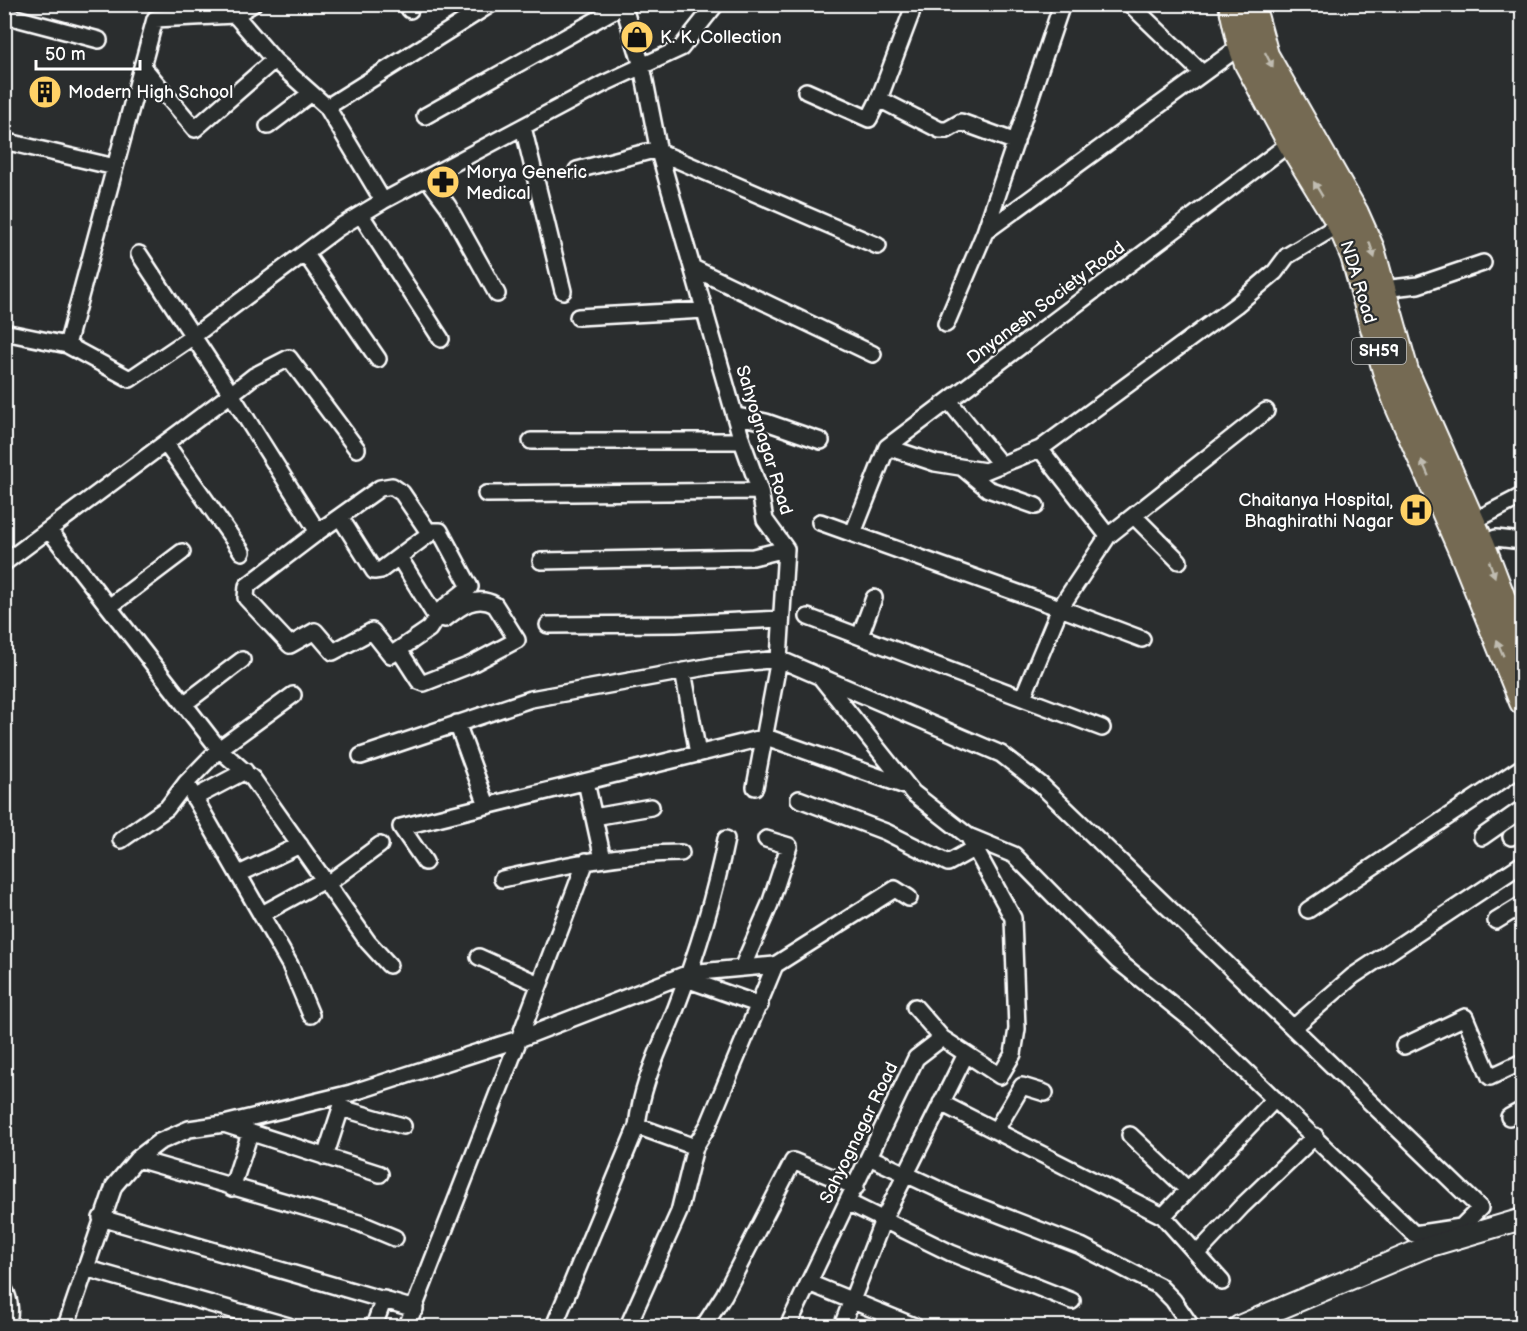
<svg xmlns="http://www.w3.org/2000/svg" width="1527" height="1331" font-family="'Balsamiq Sans',sans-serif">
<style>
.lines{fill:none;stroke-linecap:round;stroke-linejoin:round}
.minor-casing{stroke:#fff;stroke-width:20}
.tertiary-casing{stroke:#fff;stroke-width:24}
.primary-casing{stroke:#fff;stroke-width:28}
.minor{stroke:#2a2d2e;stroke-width:15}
.tertiary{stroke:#2a2d2e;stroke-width:20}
.primary{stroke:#746b52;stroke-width:24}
.oneway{fill:#c0bcb1}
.labels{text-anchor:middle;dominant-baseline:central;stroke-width:4.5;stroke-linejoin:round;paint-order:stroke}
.shield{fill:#2a2d2e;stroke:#bfc0c0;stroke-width:1.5}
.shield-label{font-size:16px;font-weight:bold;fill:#fff}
.poi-label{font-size:18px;fill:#fff;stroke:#2a2d2e;text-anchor:start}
.street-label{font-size:18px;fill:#fff;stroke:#2a2d2e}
</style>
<rect width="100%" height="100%" fill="#2a2d2e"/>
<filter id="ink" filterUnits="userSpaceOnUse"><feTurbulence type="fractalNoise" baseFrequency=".0167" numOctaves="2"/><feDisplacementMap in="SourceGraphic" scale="12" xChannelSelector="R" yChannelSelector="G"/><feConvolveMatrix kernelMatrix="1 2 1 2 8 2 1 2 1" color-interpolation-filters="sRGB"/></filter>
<g filter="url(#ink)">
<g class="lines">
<!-- minor casing -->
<g class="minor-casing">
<path id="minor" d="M253 4 235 15 274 60 327 107 383 201
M406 4 410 10
M623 4 642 66 659 152 742 441 760 491 765 520 786 549 779 659 755 787
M1130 4 1202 73
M4 15 99 40
M143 67 195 129 274 60
M806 91 869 119 879 99 940 130H947L961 122 1016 142
M879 99 911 14
M327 107 491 4
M425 116 623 5
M268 126 310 94
M523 127 563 291
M4 141 115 167
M659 152 878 246
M577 170 658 149
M427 178 448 206 497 294
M361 215 441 339
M985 232 1246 42
M305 253 378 359
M693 268 873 354
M1383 289 1418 285 1483 263
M578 317 705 310
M946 324 985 232 1062 4
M4 332 67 345 130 379 192 337 338 228 383 201 603 84 681 48 716 4
M67 345 155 19 235 15
M949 401 1001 465
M737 416 766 422 821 441
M531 441H742
M166 444 242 552
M887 447 935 463 985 471 1040 449 1236 305 1275 272 1287 256 1345 221
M1040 449 1108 536 1266 411
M964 469 988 489 1036 506
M486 494 760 491
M1134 516 1179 561
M340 517 374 571 381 570 433 531H440L470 587 442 609 429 629 391 655 372 631 333 652 315 631 290 645 246 598 247 586 318 532 231 394 254 376 289 358 357 449
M820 522 1060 608 1108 536
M1466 525 1522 496
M49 530 219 749 253 779 368 942 389 965
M318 532 380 488 392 486 402 493 430 534
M853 533 887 447 1290 143
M1477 546 1496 538 1522 541
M399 557 436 617 445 619C460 607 476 594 495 605L517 640 470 665 424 683 419 681 399 650
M541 561 753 557 786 549
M4 563 231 394 139 254
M109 607 182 552
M808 617 1102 728
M548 625 676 624 781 619
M860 636 874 598
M683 671 698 754
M822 679 913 793 968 836 1013 918 1017 1029 1013 1054 1000 1076 942 1038 915 1007
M1023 697 1060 608 1142 639
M184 704 242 660
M457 723 487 805
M361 756 531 699 712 666 779 659 1001 754 1040 784 1480 1208 1461 1227 1414 1234 1199 1026 1118 961 1014 855 968 836
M586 782 603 859
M186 783 290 965 311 1015
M194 798 245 771
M799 799 886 832 948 863 975 848
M594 817 651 807
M1482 837 1522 809
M1511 837 1522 830
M121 840 167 808 186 783 219 749 293 695
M425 862 401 827 766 737 908 787
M239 874 300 845
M502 879C562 866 620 853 681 853
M327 884 380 845
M1308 910 1522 767
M262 914 324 880
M1496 921 1522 905
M479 957 539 984
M775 965 895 889 909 898
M742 968 770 904 789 846 766 839
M686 979 760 1005
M1293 1028 1353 976 1522 864
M1404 1046 1465 1017 1490 1077 1522 1062
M941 1103 1163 1216
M1509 1117 1522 1110
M224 1124 380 1174
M996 1130 1022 1086 1045 1093
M1130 1135 1188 1190
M325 1157 341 1108 403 1126
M869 1157 957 1198 1081 1246 1135 1274 1159 1286 1173 1300 1191 1326
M137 1159 359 1223 395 1238
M232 1188 250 1133
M847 1202 951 1253 1072 1301
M101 1218 415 1309
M1197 1254 1242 1206 1315 1136
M85 1268 289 1326
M1222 1282 1163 1216 1275 1099
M809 1283 914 1326
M4 1289C11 1301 11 1315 6 1326
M66 1326 114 1186 137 1159 159 1142 189 1129 224 1124 351 1093 519 1039 586 861
M374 1326 384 1299
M407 1326 519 1039 689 973 775 965 709 1124 695 1147
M554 1326 637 1126
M628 1326 679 1212 695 1147 637 1126C642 1081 660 1049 676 1008 698 951 714 899 726 839
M704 1326 724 1295 793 1161 856 1187
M788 1326 916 1058 942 1038
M842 1326 883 1220 966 1054"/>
</g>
<!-- tertiary casing -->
<g class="tertiary-casing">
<path id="tertiary" d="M1239 1326 1424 1248 1522 1219"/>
</g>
<!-- primary casing -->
<g class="primary-casing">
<path id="primary" d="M1231 4 1239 41 1247 64 1290 143 1340 225 1353 256 1387 378 1398 407 1462 553 1522 702
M1252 4 1266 55 1356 213 1372 249 1406 371 1482 543 1522 648"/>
</g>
<!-- minor -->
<use href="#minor" class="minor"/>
<!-- tertiary -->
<use href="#tertiary" class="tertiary"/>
<!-- primary -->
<use href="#primary" class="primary"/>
</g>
<!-- one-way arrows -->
<defs><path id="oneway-solid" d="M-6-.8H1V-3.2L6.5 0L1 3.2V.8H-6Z" transform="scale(1.5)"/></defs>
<g class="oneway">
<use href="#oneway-solid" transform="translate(1269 60) rotate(63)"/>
<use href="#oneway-solid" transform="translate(1318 189) rotate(-121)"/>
<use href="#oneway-solid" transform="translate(1372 250) rotate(71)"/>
<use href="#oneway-solid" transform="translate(1425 468) rotate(-114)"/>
<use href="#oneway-solid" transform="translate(1492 569) rotate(70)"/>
<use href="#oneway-solid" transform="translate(1500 648) rotate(-113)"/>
</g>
</g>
<!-- icons -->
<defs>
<g id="shop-disc" transform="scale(1.725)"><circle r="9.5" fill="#ffd166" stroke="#2a2d2e"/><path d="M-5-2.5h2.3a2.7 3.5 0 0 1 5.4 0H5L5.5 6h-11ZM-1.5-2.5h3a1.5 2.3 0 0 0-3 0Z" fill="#111"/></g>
<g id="building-disc" transform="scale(1.725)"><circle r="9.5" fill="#ffd166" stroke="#2a2d2e"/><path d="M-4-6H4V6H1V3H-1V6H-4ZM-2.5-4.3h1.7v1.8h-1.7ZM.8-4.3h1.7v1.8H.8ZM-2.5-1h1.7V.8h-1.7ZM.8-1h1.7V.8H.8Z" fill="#111"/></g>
<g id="pharmacy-disc" transform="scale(1.725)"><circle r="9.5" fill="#ffd166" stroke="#2a2d2e"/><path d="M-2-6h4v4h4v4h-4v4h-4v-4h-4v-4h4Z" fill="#111"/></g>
<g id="hospital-disc" transform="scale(1.725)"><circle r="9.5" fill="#ffd166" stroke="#2a2d2e"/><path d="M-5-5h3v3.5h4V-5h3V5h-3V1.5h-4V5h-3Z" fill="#111"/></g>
</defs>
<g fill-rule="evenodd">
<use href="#shop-disc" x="637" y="37"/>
<use href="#building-disc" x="45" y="92"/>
<use href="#pharmacy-disc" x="443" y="182"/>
<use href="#hospital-disc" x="1416" y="510"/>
</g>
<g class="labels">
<!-- shield labels -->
<rect class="shield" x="1352" y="338" width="54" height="26" rx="4.5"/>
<g class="shield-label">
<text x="1379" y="351">SH59</text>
</g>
<!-- poi labels -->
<g class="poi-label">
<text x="660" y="37">K. K. Collection</text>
<text x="68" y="92">Modern High School</text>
<text x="466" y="172">Morya Generic<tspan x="466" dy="21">Medical</tspan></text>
<text x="1393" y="500" text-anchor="end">Chaitanya Hospital,<tspan x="1393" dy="21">Bhaghirathi Nagar</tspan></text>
</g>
<!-- street labels -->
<g class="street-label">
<text transform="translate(1358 282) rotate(73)">NDA Road</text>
<text transform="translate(1046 303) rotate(-37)">Dnyanesh Society Road</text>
<text transform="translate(764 440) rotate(73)">Sahyognagar Road</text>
<text transform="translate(859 1133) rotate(-64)">Sahyognagar Road</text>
</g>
</g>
<!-- margin -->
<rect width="1527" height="1331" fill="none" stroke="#2a2d2e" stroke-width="24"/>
<rect x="12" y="12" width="1503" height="1307" fill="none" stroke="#fff" stroke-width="2" filter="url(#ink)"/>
<!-- scale -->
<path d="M36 60v9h104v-9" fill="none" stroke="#ffffff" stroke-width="3"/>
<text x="45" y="60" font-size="18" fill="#ffffff" stroke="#2a2d2e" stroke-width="4.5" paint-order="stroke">50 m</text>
</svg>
